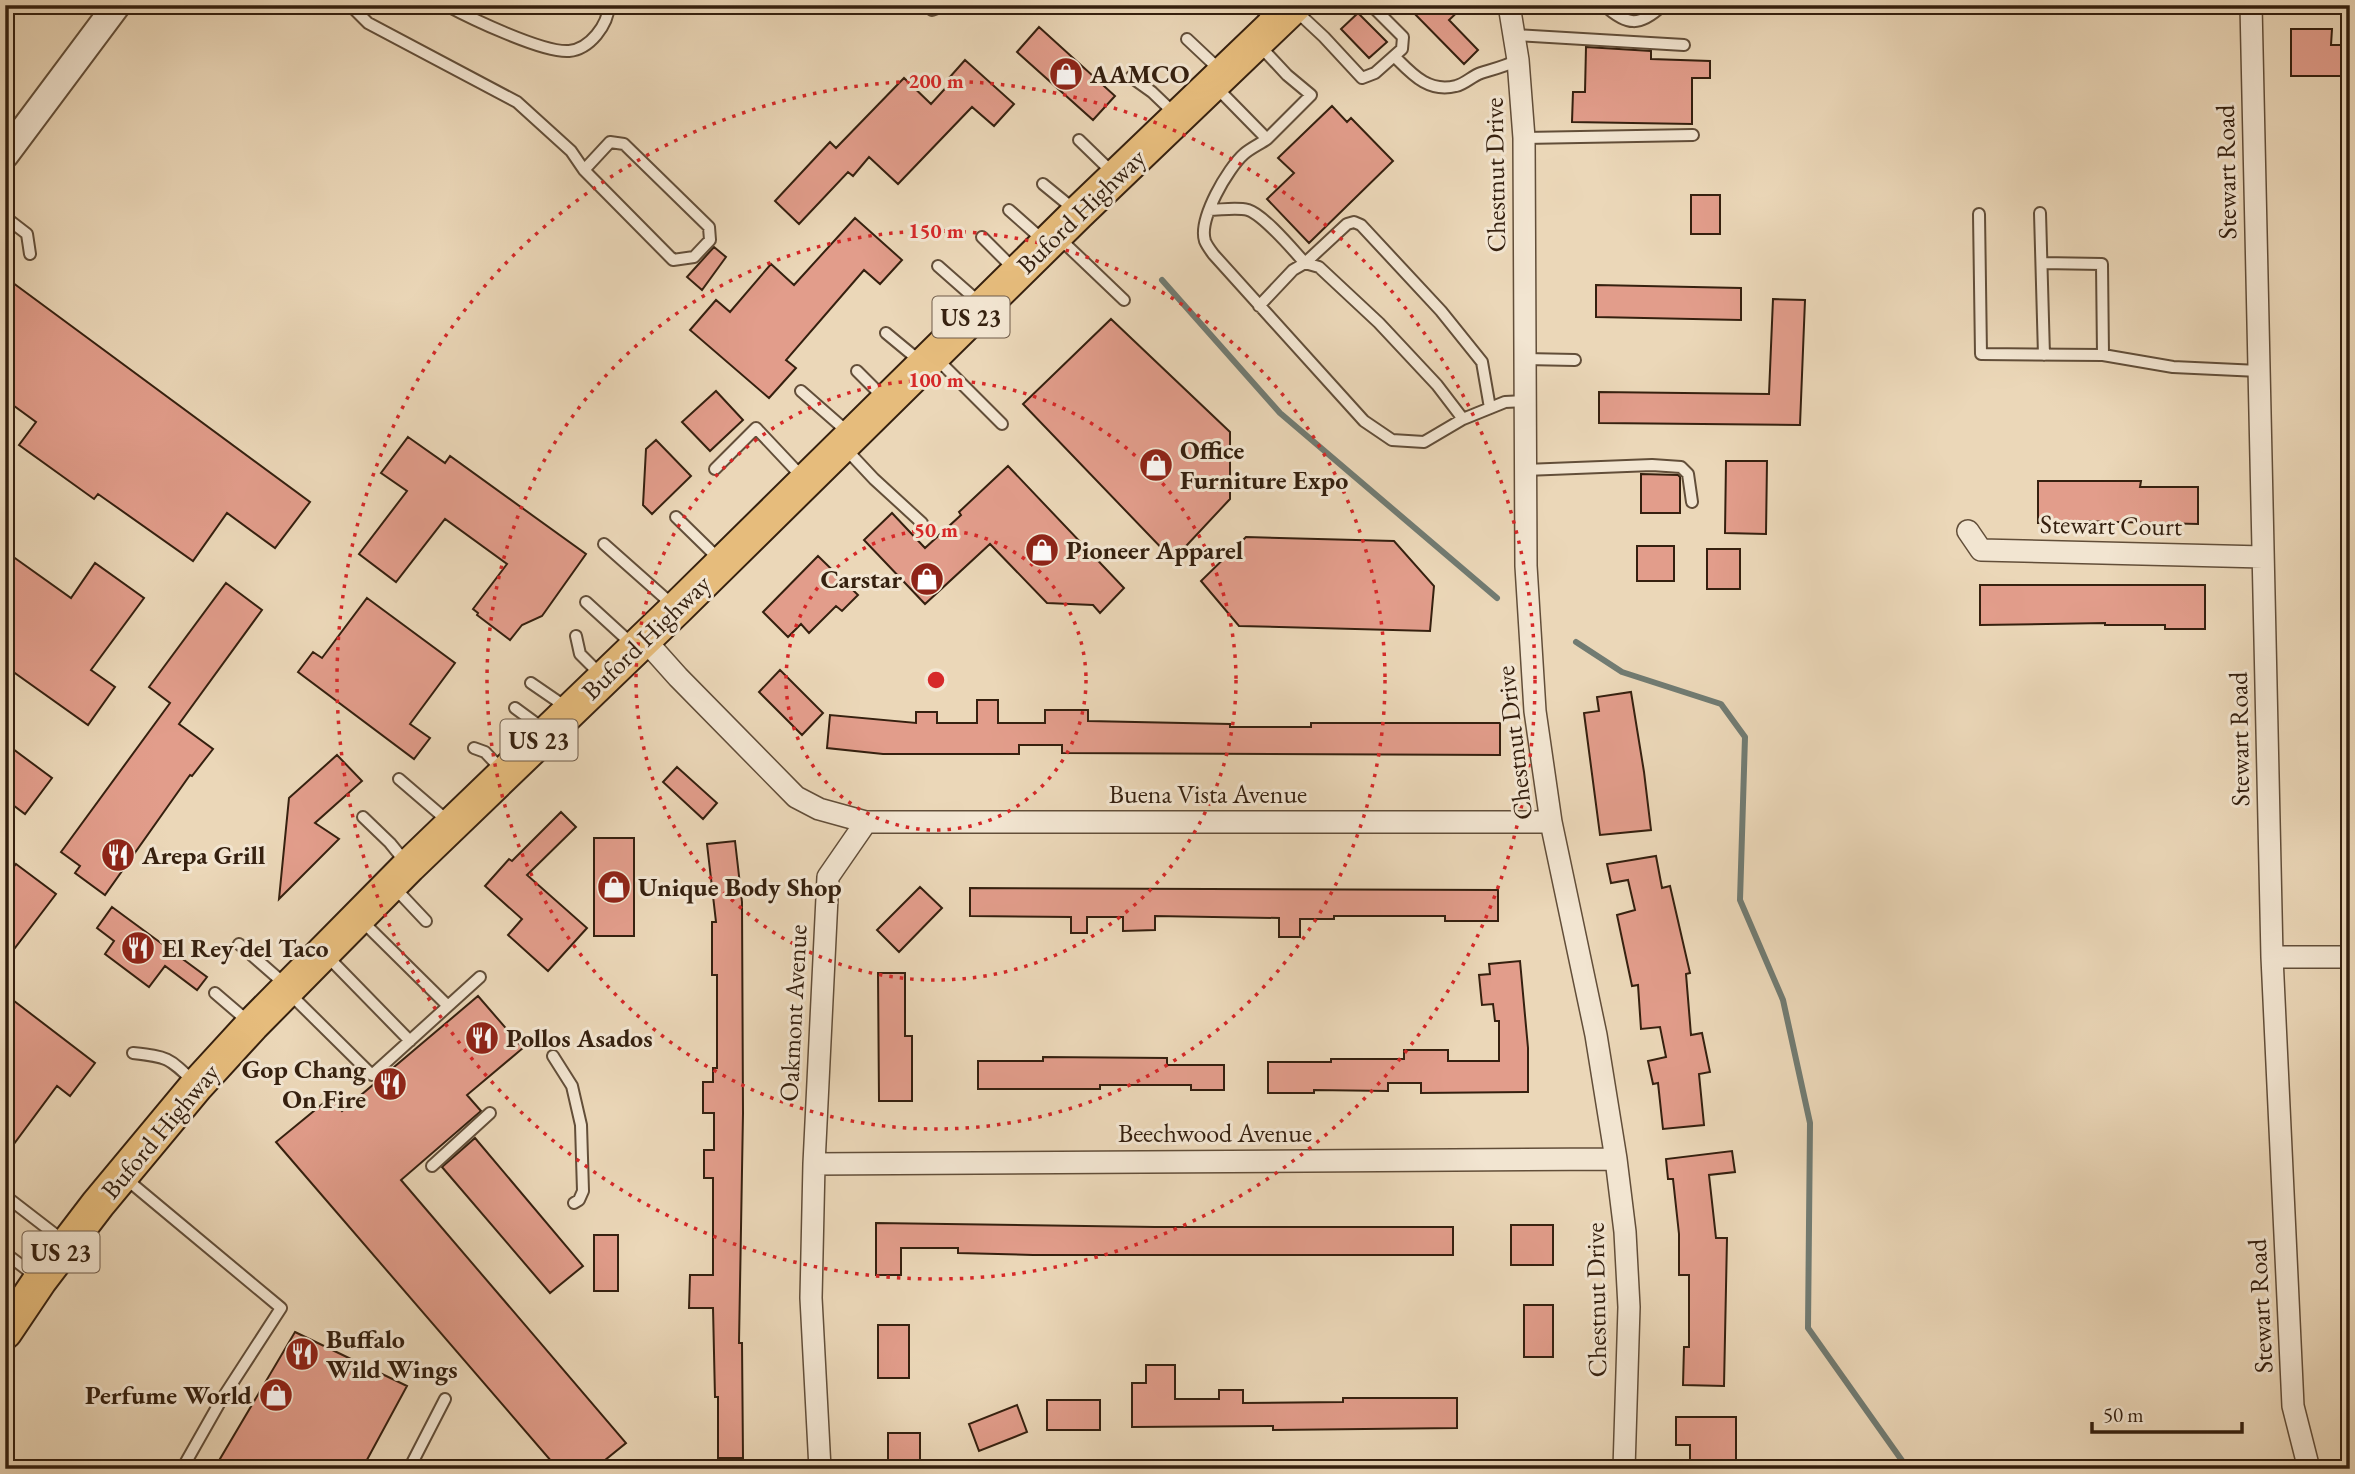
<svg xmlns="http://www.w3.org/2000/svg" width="2355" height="1474" font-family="'EB Garamond',serif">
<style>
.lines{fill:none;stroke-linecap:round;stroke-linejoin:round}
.stream{stroke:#717b72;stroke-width:6}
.building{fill:#e29d8b;stroke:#35200f;stroke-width:2}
.service-casing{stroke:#624e39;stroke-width:14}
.minor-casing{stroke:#624e39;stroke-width:24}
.tertiary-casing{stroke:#624e39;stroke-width:30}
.primary-casing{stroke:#35200f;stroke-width:37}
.service{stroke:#f2e5d1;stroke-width:10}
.minor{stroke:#f2e5d1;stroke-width:21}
.tertiary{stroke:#f2e5d1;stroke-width:26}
.primary{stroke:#e6bc7c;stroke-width:33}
.ring{fill:none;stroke:#d62828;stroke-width:3.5;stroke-dasharray:3.5 7}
.labels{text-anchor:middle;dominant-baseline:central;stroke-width:6;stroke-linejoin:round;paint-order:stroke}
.shield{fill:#f2e5d1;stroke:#6e5b49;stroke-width:2}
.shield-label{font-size:24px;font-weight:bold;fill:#35200f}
.poi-label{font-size:26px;font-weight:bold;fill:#35200f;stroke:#f2e5d1;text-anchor:start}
.street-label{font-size:26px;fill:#35200f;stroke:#f2e5d1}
.centre{fill:#d62828;stroke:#f2e5d1;stroke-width:3.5}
.ring-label{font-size:21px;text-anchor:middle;font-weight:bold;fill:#d62828;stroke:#f2e5d1;stroke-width:6;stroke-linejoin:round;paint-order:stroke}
</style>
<rect width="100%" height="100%" fill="#ebd7b8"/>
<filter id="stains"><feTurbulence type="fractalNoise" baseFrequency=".00286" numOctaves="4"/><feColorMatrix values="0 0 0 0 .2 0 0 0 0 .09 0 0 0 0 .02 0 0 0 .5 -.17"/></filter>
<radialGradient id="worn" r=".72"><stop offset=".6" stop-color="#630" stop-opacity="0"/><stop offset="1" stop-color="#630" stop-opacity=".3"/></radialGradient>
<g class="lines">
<!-- stream -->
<path class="stream" d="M1162 280 1280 413 1497 598
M1576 642 1622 672 1721 704 1745 737 1740 900 1783 1000 1810 1123 1808 1328 1908 1469"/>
</g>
<!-- building -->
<path class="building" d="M1406 5H1465L1449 20 1478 50 1464 64Z
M1358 13 1387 42 1369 58 1341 29Z
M1039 27 1115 96 1093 120 1017 52Z
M2291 29H2332L2331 45H2350V76H2291Z
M1586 47 1651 51V59L1710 61V78H1692V124L1572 122 1573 92H1585Z
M965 60 1014 104 994 126 972 107 898 184 869 157 853 176 848 172 799 224 775 201 830 142 836 148 904 78 931 104 952 81 949 78Z
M1332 106 1347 122 1351 118 1393 161 1309 243 1267 199 1294 173 1278 158Z
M1691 195H1720V234H1691Z
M855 218 902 260 880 284 864 270 786 360 796 368 769 398 690 330 716 300 730 312 771 264 794 285Z
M714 247 726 257 702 290 687 277Z
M5 277 310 502 275 548 227 513 193 561 98 494 94 499 19 445 36 422 10 403H5Z
M1596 285 1741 288V320L1596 317Z
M1773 299 1805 300 1800 425 1599 423V392L1769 394Z
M1111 319 1230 432V499L1173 560 1023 404Z
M716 391 743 420 710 451 682 422Z
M408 437 445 463 450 456 586 554 542 616 522 625 510 640 477 615 478 613 473 609 507 564 445 519 396 582 359 554 407 491 381 473Z
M656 440 691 476 652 514 643 505 646 449Z
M1726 461H1767L1766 534 1725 533Z
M1008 466 1124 588 1100 613 1093 605 1047 603 990 544 925 604 864 540 892 513 925 548 961 515 959 512Z
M1641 474 1678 475 1680 477V513H1641Z
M2038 481H2141L2140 487H2198V524L2078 521V523H2038Z
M1246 537 1394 541 1434 586 1430 631 1239 626 1201 581Z
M1637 546H1674V581H1637Z
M1707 549H1740V589H1707Z
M5 551 71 598 95 563 144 598 91 670 115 687 88 725 5 666Z
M818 556 858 595 842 611 836 606 809 633 801 624 788 637 763 612Z
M226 583 262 610 179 724 213 749 192 776 190 775 105 895 75 873 80 866 61 852 170 703 149 687Z
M1980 585H2205V629H2165V625H2105V623L1980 625Z
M367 598 455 663 410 724 430 738 414 759 298 672 313 652 322 658Z
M780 670 823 713 802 735 759 692Z
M1631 692 1644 772 1651 830 1600 835 1584 713 1599 711 1597 697Z
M977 700H998V723H1045V710H1088V721L1230 724V727H1311V723H1500V755L1062 753V745H1019V754H883L827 748 830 715 916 723V712H937V723H977Z
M5 743 52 778 25 814 5 799Z
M337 755 362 781 315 823 339 839 279 899 289 798Z
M677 767 717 803 703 819 663 782Z
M561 812 576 827 527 875 587 928 548 971 508 935 522 919 485 886 509 859 512 861Z
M594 838H634V936H594Z
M735 841 742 902 743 1113 739 1343H742L743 1458H718V1397H715L713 1308H689L690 1275H713V1178H704V1150H714V1113H703V1082H713V1068H717V975H712V922H716L707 844Z
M1656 856 1662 888 1670 886 1690 973 1686 974 1691 1035 1702 1033 1710 1072 1699 1074 1704 1125 1663 1129 1658 1083 1653 1084 1648 1061 1666 1057 1660 1027 1641 1029 1638 985 1632 986 1617 915 1635 910 1628 880 1611 883 1607 864Z
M16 864 56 894 5 961V878Z
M920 887 942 908 899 952 877 930Z
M970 888 1498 890V921H1445V916H1334V919H1300V937H1279V918L1155 916V930L1123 931V917H1087V933H1071V917L970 916Z
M112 907 207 977 197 990 165 966 149 987 105 954 114 941 97 928Z
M1520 961 1528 1048V1092L1421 1093V1083H1388V1091L1314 1090V1093H1268V1062H1331V1059H1404V1050H1448V1061H1499V1021H1495L1493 1004 1482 1005 1479 975 1490 974 1489 964Z
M878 973H905V1036H912V1101H879Z
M5 994 95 1063 70 1096 57 1086 5 1156Z
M478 996 523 1048 467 1095 481 1111 401 1180 626 1443 594 1469H558L276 1142 331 1097 342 1111Z
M1043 1057 1167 1058V1065H1224V1090H1191V1085H1100V1089H978V1061H1043Z
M475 1138 583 1266 550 1293 442 1167Z
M1732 1151 1735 1172 1709 1175 1716 1238H1727L1724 1386 1683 1385 1684 1347H1689V1275H1679V1234L1673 1179H1668L1666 1159Z
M876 1223 1155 1227H1453V1255H1033L958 1253V1248H901V1275H876Z
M1511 1225H1553V1265H1511Z
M594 1235H618V1291H594Z
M1524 1305H1553V1357H1524Z
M878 1325H909V1378H878Z
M295 1332 407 1386 362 1469H214Z
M1146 1365H1175V1399H1219V1390H1243V1403L1343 1402V1398H1457V1428L1273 1430V1426L1132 1427V1383H1146Z
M1047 1400H1100V1430H1047Z
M1017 1405 1027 1432 979 1451 969 1424Z
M1676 1417H1736V1462H1690V1445H1676Z
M888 1433H920V1469H888Z"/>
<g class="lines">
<!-- service casing -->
<g class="service-casing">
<path id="service" d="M350 5 368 23 517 102 571 151 584 170 673 260 694 257 710 240 709 227 624 144 610 142 584 170
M446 5C470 18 543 53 569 51 590 49 608 25 609 5
M1257 5 1274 22
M1604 5C1627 26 1640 27 1663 5
M1294 9 1324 37 1362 78 1375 73 1402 49 1403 37 1371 5
M932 10 946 5
M1515 35 1684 45
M1187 39 1221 71
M1259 45 1287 75 1311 95 1267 139
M1394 56C1412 74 1428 93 1456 86 1465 84 1472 76 1481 73 1494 69 1506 66 1518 60
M1131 77 1152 92 1176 115
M1216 87 1267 139C1260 144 1251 148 1244 154 1228 168 1198 219 1205 241 1207 246 1211 251 1214 255L1364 421 1392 440 1424 442 1463 419 1505 402 1525 401
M1524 138 1693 135
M1079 140 1114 174
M1043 184 1076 211
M1009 210 1044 241
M1209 210C1221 210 1236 207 1248 210 1264 215 1293 250 1305 263L1347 224 1354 222 1361 225 1441 311 1482 362 1490 408
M2040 213 2044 355
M1979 214 1981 354 2103 355 2173 367 2259 371
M5 217 27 234 30 254
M1057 236 1124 300
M982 237 1015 270
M2042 263 2102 264 2103 355
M938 266 980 303
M1259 306 1293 270 1305 263 1319 267 1379 323 1437 385 1463 419
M886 333 921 362
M937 359 1002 424
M1525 359 1575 360
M857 371 885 399
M801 391 850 434
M844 447 874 479 922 523
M715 469 756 428 804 479
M1525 470 1652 465 1681 467 1688 474 1692 502
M676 517 721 561
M604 544 675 607
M586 602 633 645
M576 636 580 654 602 676
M531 683 566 707
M515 708 545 730
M474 748 485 752 502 770
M399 779 449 822
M363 817 390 843 407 864
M393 886 426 921
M361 920 448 1006
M239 944 287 986
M326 955 410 1041
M215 993 250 1023
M289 993 372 1075 480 977
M133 1053C168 1057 168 1057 194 1082
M553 1056 572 1086 581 1125 583 1191 579 1200 574 1203
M432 1166 490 1113
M125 1178 281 1308 220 1402 182 1469
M8 1198 65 1242
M5 1253 38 1278
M409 1469 445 1399"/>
</g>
<!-- minor casing -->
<g class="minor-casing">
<path id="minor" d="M1509 5 1518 60 1524 138 1526 566 1535 711 1551 822 1596 1035 1616 1159 1625 1232 1629 1307 1624 1469
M2251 5 2272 957 2293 1406 2309 1469
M1968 531 1981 550 2263 557
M644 639 678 677 796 797 819 809 866 822H1551
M2272 957H2350
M814 1164 1616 1159
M820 1469 811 1298 814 1164 828 877 866 822"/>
</g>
<!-- tertiary casing -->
<g class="tertiary-casing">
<path id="tertiary" d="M5 155 117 5"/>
</g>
<!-- primary casing -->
<g class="primary-casing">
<path id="primary" d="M5 1332 40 1280 98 1204 197 1085 252 1025 409 866 677 608 1078 213 1295 5"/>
</g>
<!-- service -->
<use href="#service" class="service"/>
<!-- minor -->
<use href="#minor" class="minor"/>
<!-- tertiary -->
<use href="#tertiary" class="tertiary"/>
<!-- primary -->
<use href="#primary" class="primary"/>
</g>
<!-- distance rings -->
<g class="ring">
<circle cx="936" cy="680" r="150"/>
<circle cx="936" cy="680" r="300"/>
<circle cx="936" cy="680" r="449"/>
<circle cx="936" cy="680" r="599"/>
</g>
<!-- icons -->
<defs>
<g id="shop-disc" transform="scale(1.75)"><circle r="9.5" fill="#8f2418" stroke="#f2e5d1"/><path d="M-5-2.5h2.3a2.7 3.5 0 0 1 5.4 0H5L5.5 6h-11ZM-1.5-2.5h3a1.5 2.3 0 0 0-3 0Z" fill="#fff"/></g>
<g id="restaurant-disc" transform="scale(1.75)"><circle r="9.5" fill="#8f2418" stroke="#f2e5d1"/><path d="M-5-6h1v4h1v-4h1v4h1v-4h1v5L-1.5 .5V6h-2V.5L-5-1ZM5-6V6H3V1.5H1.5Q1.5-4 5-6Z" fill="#fff"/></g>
</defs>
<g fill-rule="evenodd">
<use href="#shop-disc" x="1066" y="74"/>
<use href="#shop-disc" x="1156" y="465"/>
<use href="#shop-disc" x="1042" y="550"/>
<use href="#shop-disc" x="927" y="579"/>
<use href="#restaurant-disc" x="118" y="855"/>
<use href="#shop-disc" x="614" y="887"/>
<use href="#restaurant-disc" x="138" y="948"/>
<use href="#restaurant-disc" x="482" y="1038"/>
<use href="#restaurant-disc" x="390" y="1084"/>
<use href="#restaurant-disc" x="302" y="1354"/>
<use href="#shop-disc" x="276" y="1395"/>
</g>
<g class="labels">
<!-- shield labels -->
<g class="shield">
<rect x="932.5" y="296.5" width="77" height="41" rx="5"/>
<rect x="500.5" y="719.5" width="77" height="41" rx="5"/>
<rect x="22.5" y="1231.5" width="77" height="41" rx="5"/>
</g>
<g class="shield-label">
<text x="971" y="317">US 23</text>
<text x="539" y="740">US 23</text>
<text x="61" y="1252">US 23</text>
</g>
<!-- poi labels -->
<g class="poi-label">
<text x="1090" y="74">AAMCO</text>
<text x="1180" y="450">Office<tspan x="1180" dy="30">Furniture Expo</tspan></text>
<text x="1066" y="550">Pioneer Apparel</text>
<text x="902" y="579" text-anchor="end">Carstar</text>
<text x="142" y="855">Arepa Grill</text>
<text x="638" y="887">Unique Body Shop</text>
<text x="162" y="948">El Rey del Taco</text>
<text x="506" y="1038">Pollos Asados</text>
<text x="366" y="1069" text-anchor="end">Gop Chang<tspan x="366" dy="30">On Fire</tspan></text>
<text x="326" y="1339">Buffalo<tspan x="326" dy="30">Wild Wings</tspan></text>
<text x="252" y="1395" text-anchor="end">Perfume World</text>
</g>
<!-- street labels -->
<g class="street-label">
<text transform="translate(2226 172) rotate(-91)">Stewart Road</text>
<text transform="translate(1495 175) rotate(-91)">Chestnut Drive</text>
<text transform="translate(1081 211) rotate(-44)">Buford Highway</text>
<text transform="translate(2111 525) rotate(1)">Stewart Court</text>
<text transform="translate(646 637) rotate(-44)">Buford Highway</text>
<text transform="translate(2239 739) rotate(-91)">Stewart Road</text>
<text transform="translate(1514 743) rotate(-97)">Chestnut Drive</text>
<text x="1208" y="794">Buena Vista Avenue</text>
<text transform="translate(793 1013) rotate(-87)">Oakmont Avenue</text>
<text transform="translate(160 1131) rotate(-50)">Buford Highway</text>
<text x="1215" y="1133">Beechwood Avenue</text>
<text transform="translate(1596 1300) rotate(-91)">Chestnut Drive</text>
<text transform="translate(2260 1306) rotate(-93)">Stewart Road</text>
</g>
</g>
<circle cx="936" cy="680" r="10" class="centre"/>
<g class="ring-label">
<text x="936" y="88">200 m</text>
<text x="936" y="238">150 m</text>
<text x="936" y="387">100 m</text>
<text x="936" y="537">50 m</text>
</g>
<!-- margin -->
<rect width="2355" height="1474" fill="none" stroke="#ebd7b8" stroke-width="28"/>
<rect x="7" y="7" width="2341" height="1460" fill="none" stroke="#35200f" stroke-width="3.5"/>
<rect x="14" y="14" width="2327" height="1446" fill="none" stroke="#35200f" stroke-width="2"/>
<!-- scale -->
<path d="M2092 1422v10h150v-10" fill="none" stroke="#35200f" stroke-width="3.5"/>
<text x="2103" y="1422" font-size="21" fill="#35200f" stroke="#f2e5d1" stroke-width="5" paint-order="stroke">50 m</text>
<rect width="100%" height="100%" filter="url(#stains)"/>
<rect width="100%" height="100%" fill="url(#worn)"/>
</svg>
